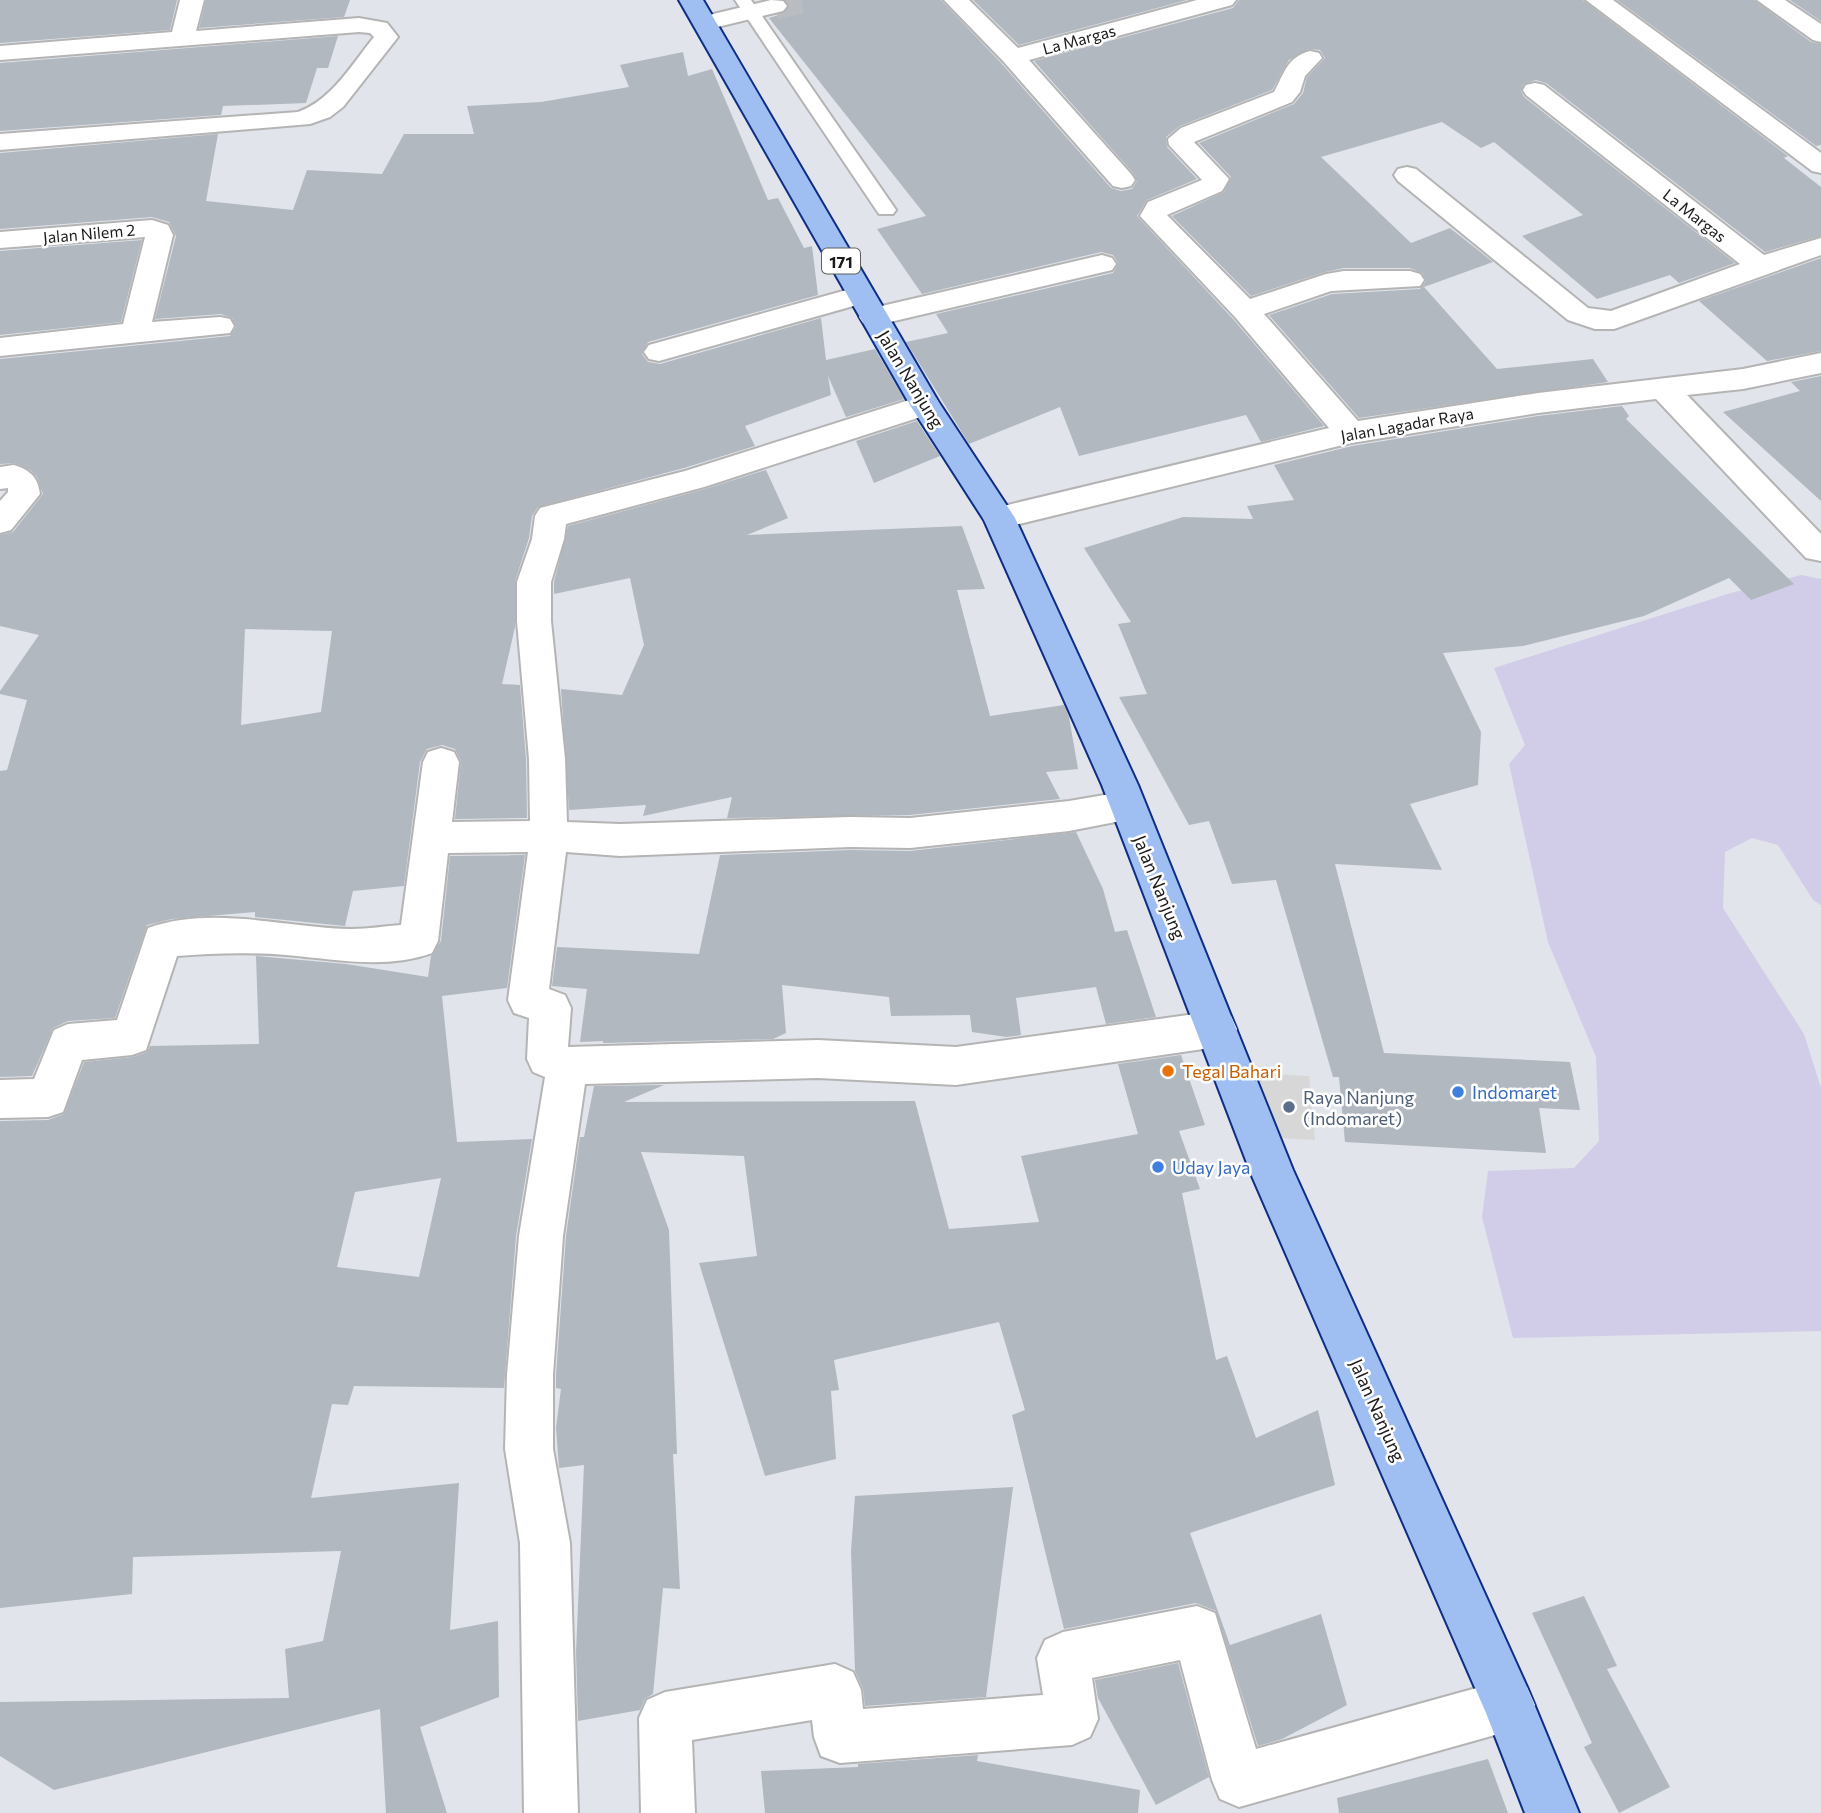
<svg xmlns="http://www.w3.org/2000/svg" width="1821" height="1813" font-family="Commissioner,sans-serif">
<style>
.farmland{fill:#d1cde9}
.parking{fill:#d7d7d7}
.building{fill:#b1b8bf;fill-rule:evenodd}
.lines{fill:none;stroke-linecap:round;stroke-linejoin:round}
.minor-tunnel{stroke:#b9bcc1;stroke-width:27;stroke-dasharray:27 13;stroke-linecap:butt}
.service-casing{stroke:#b4b4b4;stroke-width:4}
.minor-casing{stroke:#b4b4b4;stroke-width:4}
.primary-casing{stroke:#0d2e84;stroke-width:4}
.service{fill:#fff;fill-rule:evenodd}
.minor{fill:#fff;fill-rule:evenodd}
.primary{fill:#9fbef2;fill-rule:evenodd}
.food-dot{fill:#e8710a;stroke:#fff;stroke-width:2.5}
.shop-dot{fill:#3f7fe0;stroke:#fff;stroke-width:2.5}
.service-dot{fill:#5c6f8a;stroke:#fff;stroke-width:2.5}
.labels{text-anchor:middle;dominant-baseline:central;stroke-width:5;stroke-linejoin:round;paint-order:stroke}
.far-street-label{font-size:16px;fill:#1b1b1b;stroke:#fff}
.shield{fill:#fff;stroke:#5f5f5f;stroke-width:2}
.shield-label{font-size:16px;font-weight:bold;fill:#1b1b1b}
.street-label{font-size:18px;fill:#1b1b1b;stroke:#fff}
.food-label{font-size:18px;fill:#c56008;stroke:#fff;text-anchor:start}
.shop-label{font-size:18px;fill:#366cbe;stroke:#fff;text-anchor:start}
.service-label{font-size:18px;fill:#4e5e75;stroke:#fff;text-anchor:start}
</style>
<rect width="100%" height="100%" fill="#e1e4eb"/>
<!-- farmland -->
<path class="farmland" d="M1801 575 1821 579V905L1813 900 1778 845 1752 838 1725 852 1723 908 1804 1034 1821 1088V1331L1513 1338 1482 1217 1488 1171 1574 1168 1599 1141 1596 1057 1548 942 1509 764 1525 745 1494 668 1731 593Z"/>
<!-- parking -->
<path class="parking" d="M1252 1073 1309 1076 1315 1140 1280 1138Z"/>
<!-- building -->
<path class="building" d="M0 0H177L170 30 0 43Z
M206 0H350L344 17 199 28Z
M786 0H941L1002 64 1111 188 1121 191 1132 189 1137 181 1133 173 1034 61 1233 8 1239 0H1583L1788 156 1784 158 1821 187V236L1765 252 1546 83 1536 80 1524 84 1521 91 1524 97 1735 263 1679 283 1670 275 1597 299 1522 236 1583 215 1494 142 1481 148 1442 122 1321 157 1411 243 1450 228 1493 262 1424 287 1497 369 1593 359 1608 382 1359 418 1269 315 1332 294 1420 289 1426 281 1422 273 1410 268H1344L1325 272 1251 296 1172 216 1224 192 1231 177 1199 143 1294 104 1303 93 1307 77 1325 58 1320 50 1309 49 1289 60 1272 90 1180 126 1166 137 1167 147 1197 179 1147 200 1137 216 1233 319 1324 426 1261 442 1246 415 1079 456 1060 407 969 444 906 342 948 333 936 314 1113 273 1118 263 1113 255 1101 252 922 294 877 229 926 216 769 18 785 13 790 6Z
M973 0H1187L1019 45Z
M1617 0H1754L1811 42 1821 44V145L1816 146Z
M1790 0H1821V21Z
M338 36 328 68H317L306 103 223 106 221 115 0 131V63Z
M683 52 688 76 712 69 768 200 778 198 804 248 812 246 818 295 648 342 642 354 648 362 660 364 821 318 826 360 875 349 904 399 846 417 828 376 831 395 745 426 755 446 684 468 538 507 532 516 529 538 515 581V627L502 684 520 685 526 759 527 818 455 819 461 761 455 749 442 745 427 749 420 762 404 886 353 891 345 926 255 917V912L172 919 147 925 115 1018 68 1021 53 1028 32 1076 0 1077V771L7 770 27 700 0 694V691L39 635 0 626V535L13 532 43 494 37 477 30 470 15 463 0 464V359L230 336 236 327 232 318 221 314 155 319 176 236 169 222 152 217 0 229V153L218 134 206 201 293 210 307 170 382 174 404 134H474L467 106 541 102 629 87 620 65ZM245 629 332 631 321 712 241 725Z
M142 240 121 322 0 335V251Z
M1821 258V351L1767 361 1699 301Z
M1821 376V501L1723 412 1800 391 1791 382Z
M1622 406 1629 416 1626 419 1794 584 1751 600 1729 578 1644 616 1523 646 1443 653 1481 732 1478 785 1410 804 1442 870 1335 864 1384 1053 1570 1062 1580 1110 1539 1108 1546 1153 1345 1142 1339 1077H1333L1276 880 1232 884 1209 821 1189 825 1119 697 1147 694 1118 624 1131 622 1084 548 1183 517 1253 519 1247 506 1294 500 1274 465 1352 446 1538 416Z
M917 421 940 456 874 483 856 441Z
M766 470 788 518 747 535 962 526 985 589 957 590 990 716 1064 705 1069 717 1078 769 1046 772 1060 799 910 815 727 818 732 797 643 816 646 805 569 810 561 689 622 695 644 645 630 578 554 594V582L568 526 705 489Z
M1076 832 1103 889 1115 932 1127 930 1156 1017 1106 1024 1096 987 1016 998 1021 1035 1006 1037 972 1032 970 1015 891 1016 889 997 782 985 786 1033 773 1039 603 1043V1041L580 1042 587 989 552 986 557 947 699 954 720 855 850 850 910 851Z
M525 855 507 988 442 996 457 1142 532 1139 516 1236 504 1388 354 1386 348 1405 332 1404 311 1498 459 1483 450 1630 498 1621 499 1697 420 1727 447 1813H386L380 1709 54 1790 0 1756V1702L289 1698 285 1649 323 1641 341 1551 133 1557 132 1594 0 1608V1121L48 1120 64 1114 84 1062 133 1057 147 1052 150 1046 259 1044 256 956 346 964 428 977 431 956 441 941 450 856ZM441 1178 419 1277 337 1267 355 1192Z
M1181 1055 1205 1125 1179 1131 1200 1189 1182 1193 1216 1360 1227 1356 1256 1438 1318 1410 1335 1485 1190 1533 1230 1645 1321 1614 1347 1705 1282 1739 1258 1746 1216 1611 1196 1603 1064 1629 1012 1415 1025 1410 999 1322 834 1360 839 1390 831 1391 836 1459 765 1476 699 1263 757 1256 744 1156 641 1152 669 1230 677 1454H673L680 1589 663 1588 653 1694 645 1699 640 1710 578 1721 576 1653 584 1465 559 1468 556 1428 561 1389 556 1388V1375L566 1236 580 1137H584L594 1086 664 1085 624 1102 915 1101 949 1229 1039 1222 1021 1156 1138 1134 1118 1064Z
M1013 1487 986 1697 865 1706 863 1689 855 1671 851 1551 855 1496Z
M1584 1596 1617 1666 1607 1669 1670 1787 1619 1813 1584 1747 1592 1743 1532 1613Z
M1178 1663 1209 1777 1156 1805 1098 1698 1095 1680Z
M978 1755 977 1761 1140 1790 1138 1813H765L761 1771 858 1767V1764Z
M1488 1759 1508 1813H1339L1337 1798Z"/>
<g class="lines">
<!-- minor-tunnel -->
<path class="minor-tunnel" d="M775 6 802 0"/>
<!-- service casing -->
<g class="service-casing">
<path id="service" d="M735 0H751L896 210 893 214H879Z"/>
</g>
<!-- minor casing -->
<g class="minor-casing">
<path id="minor" d="M180 0H204L196 31 359 18 387 23 398 37 343 107 330 117 310 124 0 150V134L298 112C332 100 352 64 374 37L370 33 359 32 0 60V46L172 32Z
M771 0 783 1 787 6 783 11 705 30 697 28 693 23 697 18Z
M944 0H969L1018 48 1197 0H1236L1232 5 1029 60 1131 174 1135 180 1131 186 1122 188 1113 186 1004 62Z
M1586 0H1613L1821 153V173L1812 171Z
M1757 0H1785L1821 24V42L1813 40Z
M1310 51 1319 53 1322 58 1305 76 1300 92 1292 102 1194 142 1229 179 1222 191 1167 215 1250 299 1326 274 1344 271H1410L1420 274 1424 280 1420 286 1331 291 1264 314 1358 421 1538 393 1743 369 1821 353V373L1743 389 1687 395 1821 534V561L1806 558 1656 399 1538 413 1351 443 999 529 988 526 983 518 988 510 999 507 1329 428 1235 317 1140 216 1148 202 1202 180 1169 145 1168 139 1181 128 1274 92C1284 74 1287 57 1310 51Z
M1535 83 1544 85 1764 255 1821 238V255L1614 329H1595L1568 320 1398 181 1394 175 1398 169 1407 167 1416 169 1588 308 1611 311 1740 264 1526 95 1523 90 1526 85Z
M152 220 168 225 173 235 152 322 220 317 230 319 234 326 230 333 0 356V338L123 324 145 237 0 248V232Z
M1102 255 1112 258 1116 264 1112 270 873 326 863 323 859 317 863 311 873 308Z
M861 286 871 289 875 295 871 301 659 361 649 359 644 352 649 345Z
M925 395 936 398 940 405 936 412 704 487 566 524 564 539 551 582V621L565 759 567 822 620 824 850 817 910 818 1069 801 1128 791 1141 795 1146 806 1141 817 1069 831 910 848 850 847 620 856 566 852 549 989 565 995 571 1008 568 1047 818 1040 956 1047 1217 1011 1231 1016 1237 1029 1231 1042 1217 1047 956 1085 818 1078 585 1084 563 1236 553 1375V1449L570 1543 578 1813H524L520 1543 505 1449 507 1375 519 1236 545 1077 533 1072 527 1059 529 1018 514 1013 508 1000 528 852 448 853 438 941 432 953C385 970 334 959 286 955 249 952 213 953 177 956L146 1050 132 1055 82 1060 63 1112 48 1117 0 1118V1080L34 1079 54 1030 68 1024 117 1020 148 928C213 905 286 928 352 929 368 929 385 926 401 925L423 762 428 752 441 748 454 752 459 762 452 822 530 821 529 759 517 621V582L532 539 535 516 540 508 685 471Z
M14 465C30 470 38 477 40 494L11 530 0 533V501L8 492V488L0 489V467Z
M1197 1606 1215 1613 1256 1749 1509 1679 1527 1687 1535 1705 1527 1723 1509 1731 1239 1807 1220 1799 1212 1780 1180 1660 1092 1678 1098 1719 1090 1737 1072 1745 840 1763 821 1756 814 1737 812 1720 692 1740 695 1813H641L639 1718 647 1700 665 1692 835 1664 853 1672 861 1690 863 1709 1043 1695 1037 1658 1045 1640 1063 1632Z"/>
</g>
<!-- primary casing -->
<g class="primary-casing">
<path id="primary" d="M679 0H703L938 401 1015 518 1138 785 1293 1170 1527 1687 1579 1813H1525L1486 1713 1252 1176 1102 785 984 520 910 405Z"/>
</g>
<!-- service -->
<use href="#service" class="service"/>
<!-- minor -->
<use href="#minor" class="minor"/>
<!-- primary -->
<use href="#primary" class="primary"/>
</g>
<!-- markers -->
<circle class="food-dot" cx="1168" cy="1071" r="7"/>
<g class="shop-dot">
<circle cx="1458" cy="1092" r="7"/>
<circle cx="1158" cy="1167" r="7"/>
</g>
<circle class="service-dot" cx="1289" cy="1107" r="7"/>
<g class="labels">
<!-- far-street labels -->
<g class="far-street-label">
<text transform="translate(1079 39) rotate(-15)">La Margas</text>
<text transform="translate(1695 215) rotate(38)">La Margas</text>
<text transform="translate(89 233) rotate(-5)">Jalan Nilem 2</text>
<text transform="translate(1407 424) rotate(-10)">Jalan Lagadar Raya</text>
</g>
<!-- shield labels -->
<rect class="shield" x="822" y="248.5" width="38" height="25" rx="5"/>
<g class="shield-label">
<text x="841" y="261">171</text>
</g>
<!-- street labels -->
<g class="street-label">
<text transform="translate(911 379) rotate(59)">Jalan Nanjung</text>
<text transform="translate(1160 887) rotate(68)">Jalan Nanjung</text>
<text transform="translate(1378 1410) rotate(66)">Jalan Nanjung</text>
</g>
<!-- food labels -->
<g class="food-label">
<text x="1182" y="1071">Tegal Bahari</text>
</g>
<!-- shop labels -->
<g class="shop-label">
<text x="1472" y="1092">Indomaret</text>
<text x="1172" y="1167">Uday Jaya</text>
</g>
<!-- service labels -->
<g class="service-label">
<text x="1303" y="1097">Raya Nanjung<tspan x="1303" dy="21">(Indomaret)</tspan></text>
</g>
</g>
</svg>
